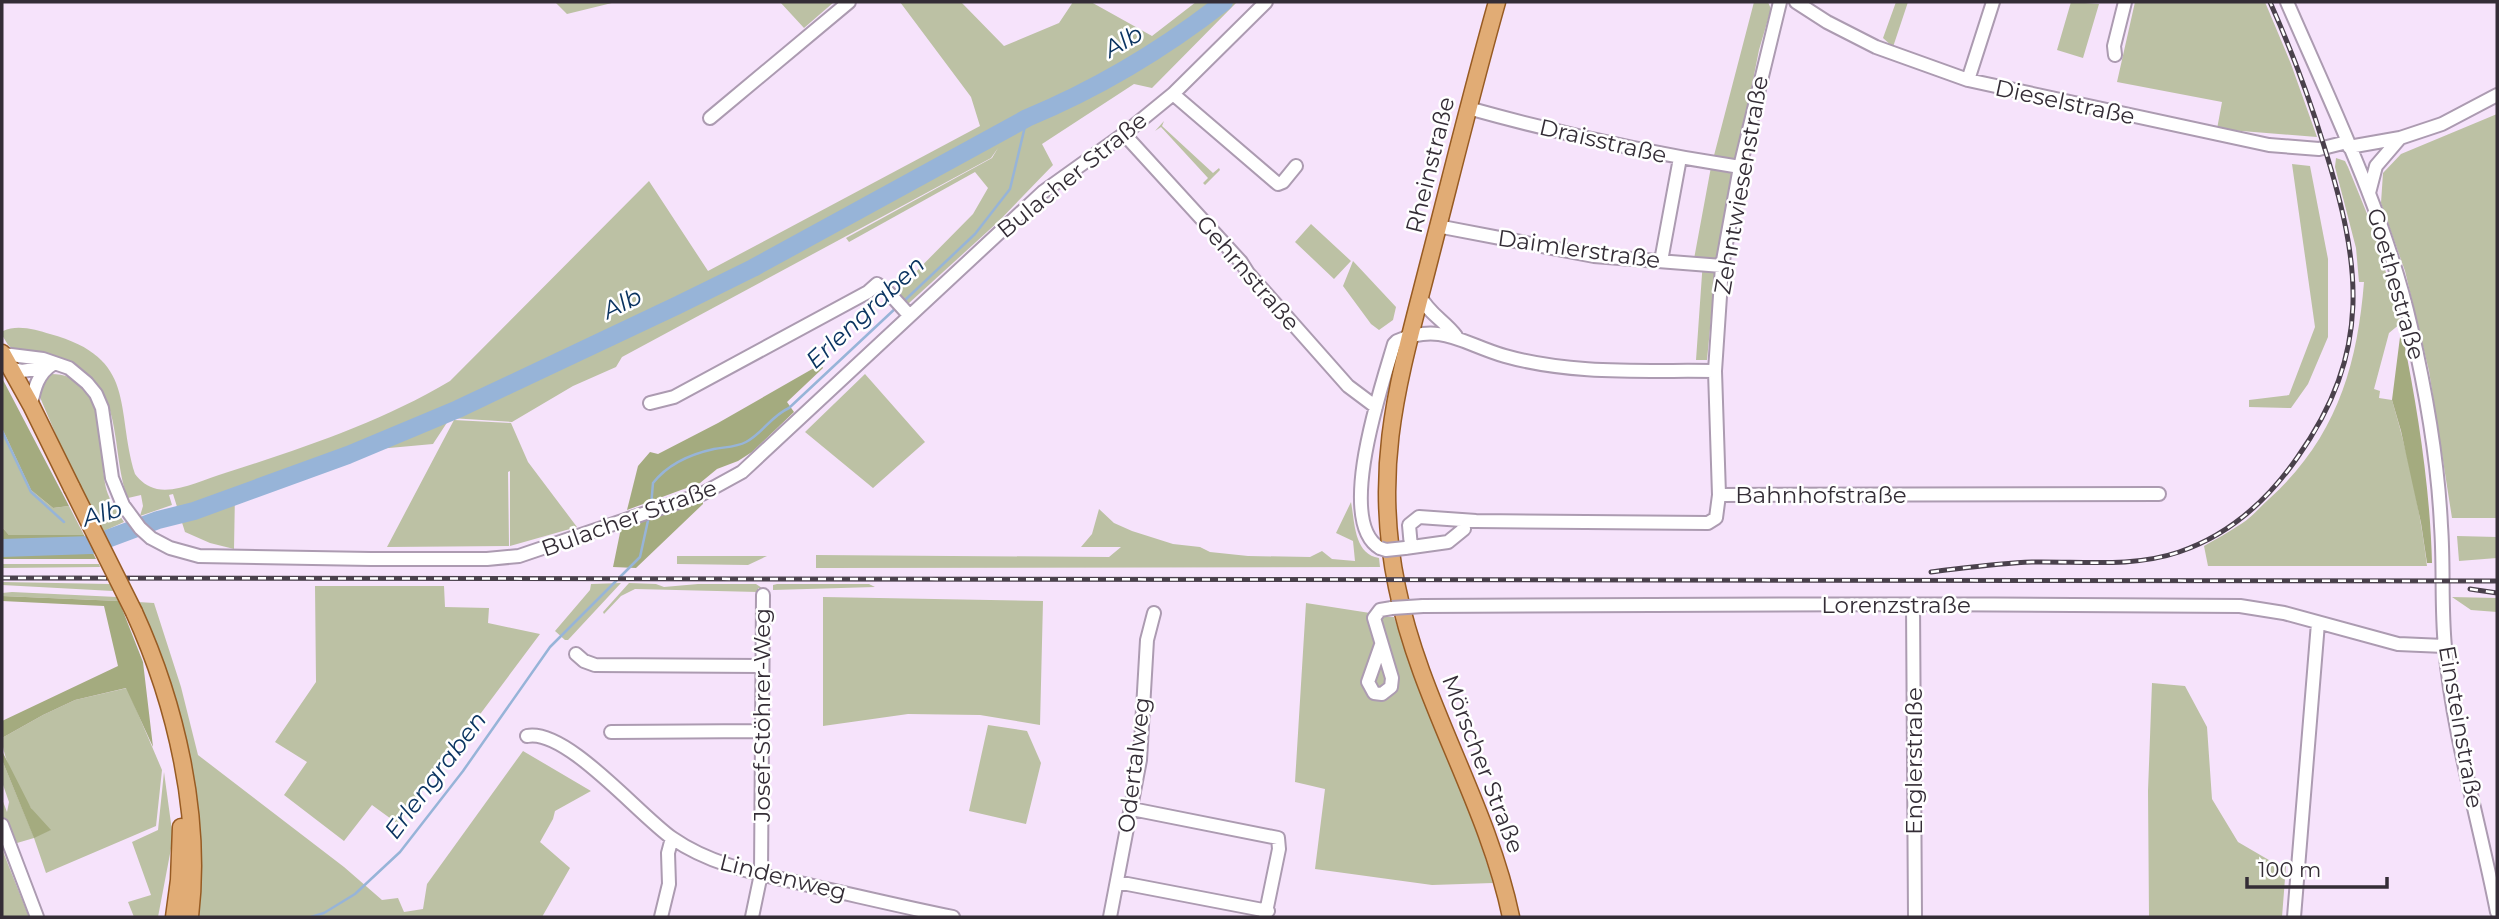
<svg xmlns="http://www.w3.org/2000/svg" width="2499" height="919" font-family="Montserrat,sans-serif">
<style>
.green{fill:#bcc1a4}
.forest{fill:#a4ab7f}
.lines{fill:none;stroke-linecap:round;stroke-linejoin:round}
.stream{stroke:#97b4d8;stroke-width:2.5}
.river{stroke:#97b4d8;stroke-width:18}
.minor-casing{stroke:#ac9bb1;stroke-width:16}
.major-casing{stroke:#975b23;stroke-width:19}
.minor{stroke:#fff;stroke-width:12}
.major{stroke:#e1ac75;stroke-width:16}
.rail-casing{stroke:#4a414c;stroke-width:5}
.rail{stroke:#fff;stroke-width:2.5;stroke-dasharray:8;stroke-linecap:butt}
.minor-bridge-casing{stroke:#ac9bb1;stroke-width:16;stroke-linecap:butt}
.major-bridge-casing{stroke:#975b23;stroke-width:19;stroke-linecap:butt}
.minor-bridge{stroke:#fff;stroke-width:12}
.major-bridge{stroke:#e1ac75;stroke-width:16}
.labels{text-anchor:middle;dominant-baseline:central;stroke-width:5;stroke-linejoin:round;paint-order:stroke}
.street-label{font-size:23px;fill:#342d36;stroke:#fff}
.water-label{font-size:24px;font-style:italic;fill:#0b3461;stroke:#fff}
</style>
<rect width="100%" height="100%" fill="#f6e3fb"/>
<!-- green -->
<path class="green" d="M555 2H616L567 14Z
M780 2H834L804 28Z
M900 2H961L1004 46 1059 23 1073 2H1091L1152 36 1196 2H1237L1152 88 1134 84 1042 144 1053 165 999 221 908 304 895 293 973 214 988 188 975 172 849 242 846 238 992 158 998 148 991 158 622 357 616 367 573 386 512 422 450 418 433 444 356 451 192 506 235 493 234 549 210 543 185 532 173 494 169 495 172 505 140 516 143 506 141 495 128 498C113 463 121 399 89 377 77 369 34 358 17 352L8 345 2 335 3 331C18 324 36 330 50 334 138 358 115 408 135 474 140 481 148 487 157 489 178 493 205 479 225 473 303 448 379 423 450 381L649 181 708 271 980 126 971 97Z
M1754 2H1768L1771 9 1759 50 1716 266 1707 360H1696L1703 260 1694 259 1711 167Z
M1896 2H1908L1893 47 1883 38Z
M2071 2 2099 4 2083 58 2057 50Z
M2135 2H2265L2291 64 2317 137 2217 129 2222 102 2117 82Z
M2497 114V518H2452L2429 371 2405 271 2381 203 2383 173 2401 154Z
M1164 121 1162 126 1213 173 1219 168 1220 170 1205 185 1203 183 1208 178 1161 127 1155 131Z
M2336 158 2345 161 2348 167 2372 226 2401 323 2389 333 2374 389 2380 391 2379 398 2392 400C2408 454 2420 509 2427 566H2208L2204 546C2216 539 2229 532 2241 524 2251 518 2260 507 2269 499 2335 439 2357 369 2364 282H2359L2356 248 2335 167Z
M2292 164 2310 166 2328 259V337L2308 384 2291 408 2249 407V400L2289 395 2315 327Z
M1311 224 1351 261 1334 279 1295 242Z
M1353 261 1396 307 1393 320 1379 330 1371 324 1343 286Z
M50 374C106 373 100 446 105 483 107 497 116 510 124 522L104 531 79 483 77 484 39 395V384Z
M865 374 925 442 873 488 805 432Z
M454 420 511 423 528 462 577 527 510 546V471L508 472 509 546 387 547Z
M2 428 31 490 53 508 69 506 84 535H9L2 527Z
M1351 502C1355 523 1354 554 1379 558L1380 567 816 568V555L1109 557 1121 547H1081L1092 534 1099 509 1114 523 1132 531 1173 544 1200 547 1210 552 1248 556 1310 557 1322 551 1332 559 1355 561 1353 541 1336 533Z
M2457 536 2497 537V558L2459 561Z
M677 556H767L748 565 677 564Z
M2 564H99L100 567 2 568Z
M2 582 110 584 113 591 2 585Z
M621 583 568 640H565L555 631 590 590 591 584Z
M629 583 656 584 664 587 698 584H756L762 588H758V592L635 589 621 596 604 614 603 612Z
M777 584H869L875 587 773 590V585Z
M315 586H444L445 607 489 608 488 623 540 634 398 824 372 805 344 841 284 795 307 762 275 742 316 682Z
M12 592 117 597 119 601 2 596V593Z
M823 597 1043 601 1040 725 980 715 908 714 823 726Z
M2452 597 2497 598V612L2471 610Z
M138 602 154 603 181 687 198 755 344 867 382 900 398 898 404 912 423 909 427 884 523 751 591 791 555 811 553 819 540 842 570 868 542 917H199V834L180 729 162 662Z
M1306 603 1370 613 1381 617H1394C1425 707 1466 792 1493 883L1432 885 1315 869 1325 789 1295 782Z
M2152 683 2185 686 2207 727 2212 799 2238 842 2274 863 2286 866 2282 917H2149L2148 791Z
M127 688 162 770 156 826 46 873 34 838 17 843 2 816V799L7 812 9 802 2 782V760L34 837 50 830C31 816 2 762 2 738L43 715 75 700Z
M988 725 1027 731 1041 763 1026 824 969 811Z
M164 772 173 838 158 917H134L128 902 151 895 132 842 158 830Z
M2 849 29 917H2Z"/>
<!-- forest -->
<path class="forest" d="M2400 337H2403C2418 411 2430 487 2432 563H2427L2421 523 2401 431 2392 400Z
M821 364 823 368 787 402 794 412 752 452 738 461 717 469 700 483 627 510 638 466 650 452 658 454 718 423Z
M2 378 69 506 53 508 31 490 2 428Z
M703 501V504L636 568 613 567 621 528Z
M2 527 9 535H84L96 559H2Z
M2 596 119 601 143 662 153 747 126 688 75 700 43 715 2 738V721L118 666 104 606 2 601Z
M2 751 31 808 51 830 34 838 2 760Z"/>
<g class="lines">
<!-- stream -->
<path class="stream" d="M903 302 975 234 1010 189 1027 118
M2 431 31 492 64 522
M651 506 653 483C668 464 691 454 714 449 725 447 737 447 746 442 763 433 771 416 789 408L898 306
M311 917 324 913 355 894 400 852 463 771 550 647 640 557 649 516"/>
<!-- river -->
<path class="river" d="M2 548 91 545 158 520 194 511 348 455 458 409 678 305 753 268 1027 118C1097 89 1165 48 1224 2"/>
<!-- minor casing -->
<g class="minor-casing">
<path id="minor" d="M1796 2 1827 22 1876 47 1968 80 2269 145 2319 149 2347 142
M2287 2C2333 108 2385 214 2411 327 2426 392 2438 459 2441 526 2444 566 2441 607 2445 647 2453 736 2480 824 2497 912
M2115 55 2114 46 2125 2
M1968 80 1993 2
M1173 94 1278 184 1283 182 1296 166
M1468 108C1558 133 1648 153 1740 167
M710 118 849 2
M1124 134 1241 262 1248 273 1348 386 1376 407
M2349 147 2400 138 2442 124 2497 95
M2369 193 2376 166 2400 138
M1437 226 1594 256 1722 266
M1661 261 1680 158
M1420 296C1429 314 1445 321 1456 336
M3 354 43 359 69 368 87 383 96 394 102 408 112 478 123 505 140 528 151 538 170 548 199 556 371 559H487L519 556 702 494 742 472 1043 192 1124 134 1173 94 1266 2
M10 368 22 371 47 367
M650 403 674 397 868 292 877 284 888 292 909 315
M31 405C34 389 38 373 53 364
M1719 495 1715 371 1722 266 1740 167 1780 2
M1411 547 1409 525 1419 517 1476 521 1708 523 1716 518 1719 495 2159 494
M1380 548C1335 522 1382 385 1394 344L1397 341C1442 322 1463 344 1505 356 1572 375 1645 370 1715 371
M1405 548 1448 542 1464 529 1462 520
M1913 604 1915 917
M1423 606 1913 604 2240 606 2284 613 2398 644 2444 646
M1381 645 1368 682 1374 693 1382 694 1391 687 1392 678 1374 618 1380 610 1392 608
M576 654 584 661 595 665 761 666
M611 732 761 731
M527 736C566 728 638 814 672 838 715 868 767 875 817 887 862 897 908 908 953 917
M1132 809 1278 838 1279 849 1265 917
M2 825 37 917
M1117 882 1268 911
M661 917 669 884 668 853 672 838
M752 917 761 874 763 595
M1110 917 1140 760 1147 640 1154 613
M2294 917 2318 623"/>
</g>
<!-- major casing -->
<g class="major-casing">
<path id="major" d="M1497 2C1473 87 1452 173 1430 258 1400 376 1371 464 1397 587 1420 702 1487 802 1511 917
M2 353 31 405 72 488
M134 612C176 704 202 816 190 917
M174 917 179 880 181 827"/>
</g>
<!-- minor -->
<use href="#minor" class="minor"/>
<!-- major -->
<use href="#major" class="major"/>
<!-- rail casing -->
<g class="rail-casing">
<path id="rail" d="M1931 572C1965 568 1998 563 2032 562 2080 561 2132 568 2179 552 2229 535 2267 501 2297 458 2373 351 2361 264 2324 146 2309 97 2291 49 2270 2
M2 578 2497 581
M2470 589 2497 593"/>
</g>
<!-- rail -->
<use href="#rail" class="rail"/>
<!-- minor-bridge casing -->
<g class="minor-bridge-casing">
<path id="minor-bridge" d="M1380 548 1386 550 1405 548
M1392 608 1423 606"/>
</g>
<!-- major-bridge casing -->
<g class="major-bridge-casing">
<path id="major-bridge" d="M72 488 134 612"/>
</g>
<!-- minor-bridge -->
<use href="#minor-bridge" class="minor-bridge"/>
<!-- major-bridge -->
<use href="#major-bridge" class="major-bridge"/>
</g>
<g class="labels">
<!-- street labels -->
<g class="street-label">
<text transform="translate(2065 102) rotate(12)">Dieselstraße</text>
<text transform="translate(1603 141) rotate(13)">Draisstraße</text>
<text transform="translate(1430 165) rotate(-76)">Rheinstraße</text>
<text transform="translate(1072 175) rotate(-39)">Bulacher Straße</text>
<text transform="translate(1741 185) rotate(-80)">Zehntwiesenstraße</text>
<text transform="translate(1579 249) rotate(8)">Daimlerstraße</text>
<text transform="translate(1248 273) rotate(49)">Gehrnstraße</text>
<text transform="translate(2396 284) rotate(74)">Goethestraße</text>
<text x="1821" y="495">Bahnhofstraße</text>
<text transform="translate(629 518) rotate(-20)">Bulacher Straße</text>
<text x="1896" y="605">Lorenzstraße</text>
<text transform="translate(762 715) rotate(-90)">Josef-Stöhrer-Weg</text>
<text transform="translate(2461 727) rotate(80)">Einsteinstraße</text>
<text transform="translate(1914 761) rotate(-90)">Englerstraße</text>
<text transform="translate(1483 764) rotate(69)">Mörscher Straße</text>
<text transform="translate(1134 765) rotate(-83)">Odertalweg</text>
<text transform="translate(783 877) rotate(14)">Lindenweg</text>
</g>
<!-- water labels -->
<g class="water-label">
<text transform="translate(1123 41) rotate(-30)">Alb</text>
<text transform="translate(622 303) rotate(-26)">Alb</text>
<text transform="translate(865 312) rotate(-43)">Erlengraben</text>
<text transform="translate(102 513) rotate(-16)">Alb</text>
<text transform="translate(435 775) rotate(-53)">Erlengraben</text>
</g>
</g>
<!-- border -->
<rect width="2499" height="919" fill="none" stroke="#342d36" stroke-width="7"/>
<!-- scale -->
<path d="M2247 877v10h140v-10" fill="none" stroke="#342d36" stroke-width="3.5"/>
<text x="2258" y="877" font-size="21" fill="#342d36" stroke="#ffffff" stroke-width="5" paint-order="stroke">100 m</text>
</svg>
